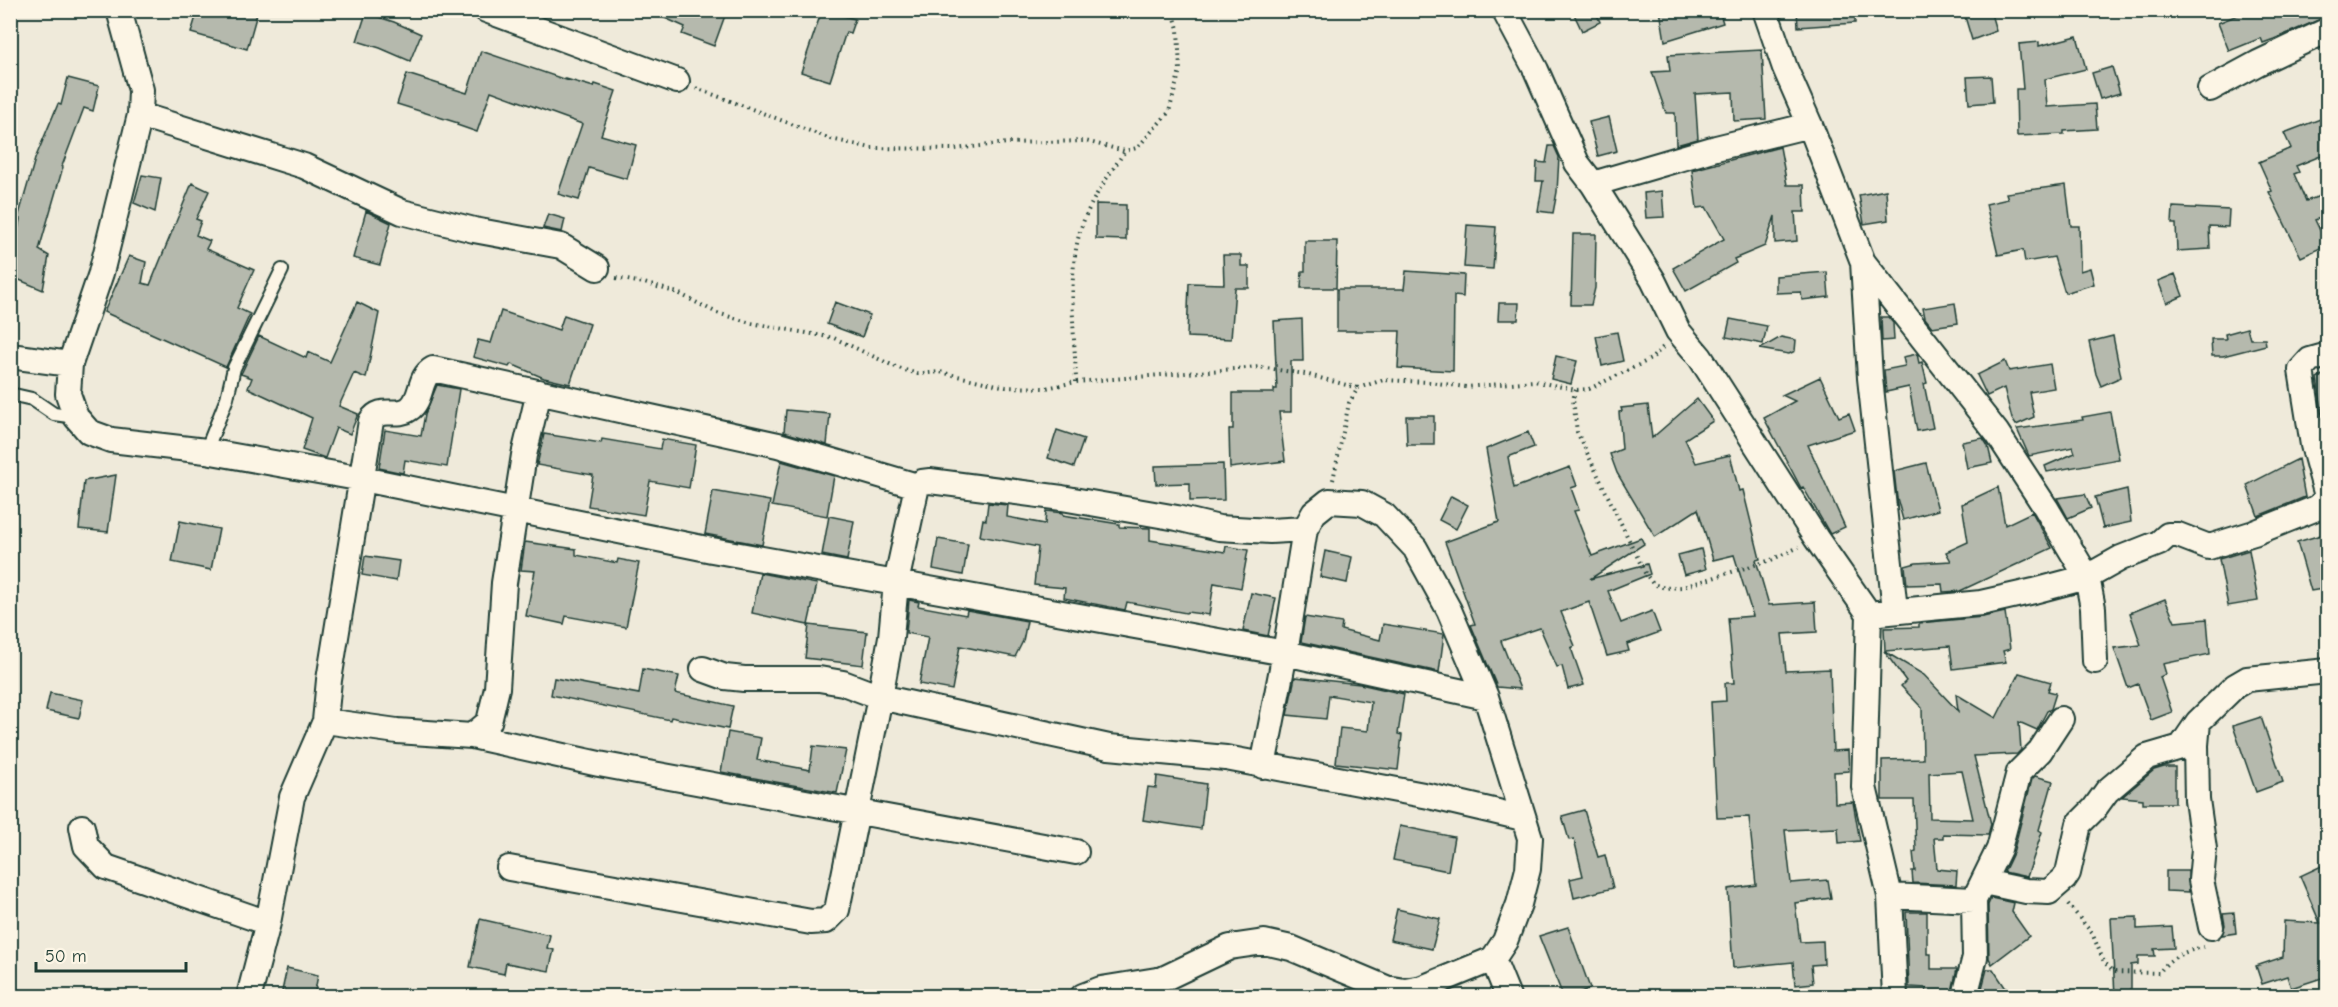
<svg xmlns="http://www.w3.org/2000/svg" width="2338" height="1007" font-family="'Comic Neue',sans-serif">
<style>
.building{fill:#b5b9ad;stroke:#1f3d34;stroke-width:1.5;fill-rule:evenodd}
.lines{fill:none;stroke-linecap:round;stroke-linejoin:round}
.service-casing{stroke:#1f3d34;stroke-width:16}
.minor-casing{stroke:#1f3d34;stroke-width:28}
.path{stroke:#1f3d34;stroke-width:4;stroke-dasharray:1.5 4.5;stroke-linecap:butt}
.service{stroke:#fcf5e5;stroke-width:12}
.minor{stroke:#fcf5e5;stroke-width:24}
</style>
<rect width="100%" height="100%" fill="#efeada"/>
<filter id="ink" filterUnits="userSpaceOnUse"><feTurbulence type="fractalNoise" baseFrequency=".0167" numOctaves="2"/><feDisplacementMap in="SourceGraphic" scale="12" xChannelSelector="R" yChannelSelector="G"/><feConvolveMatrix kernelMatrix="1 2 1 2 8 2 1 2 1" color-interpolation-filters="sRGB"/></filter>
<g filter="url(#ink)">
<!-- building -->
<path class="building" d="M198 10H258L247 49 191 33Z
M647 10H727L714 46 682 34 685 27Z
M822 10 855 19 850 33 846 32 830 81 801 72Z
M1572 10H1595L1600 22 1582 31Z
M1660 10H1719L1723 23 1665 41Z
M1797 10H1855V23L1798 27Z
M1963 10H1990L1996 31 1972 40Z
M2250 10H2328V16L2274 39 2263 43 2261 38 2229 51 2218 23Z
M366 13 394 22 421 34 410 61 380 48 357 41Z
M2077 36 2086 69 2045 79 2047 107 2095 104 2097 129 2064 131V134L2017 136 2016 89H2023L2019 44 2039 42V46Z
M1762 50 1766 119 1734 121 1733 92 1695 94 1698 139 1676 145 1675 113H1666L1652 72 1670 71 1668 55Z
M481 51 566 80V79L594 87 595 84 616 91 601 135 636 145 627 179 589 168 579 200 558 194 582 124 491 91 477 132 457 125 458 123 397 104 407 74 467 93Z
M2112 67 2120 93 2100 99 2092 73Z
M1991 76 1993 102 1969 104 1967 77Z
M68 78 99 86 93 111 84 108 62 166 63 167 39 250 49 256 43 290 10 276 20 219 18 218 35 159 58 104 61 105Z
M2328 116V153L2296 166 2299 172 2294 174 2306 201 2328 193V215L2315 220 2327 245 2301 257 2269 192 2272 191 2259 162 2291 148 2284 133Z
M1609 117 1617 151 1598 156 1589 122Z
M1549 146H1554L1559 157 1557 192 1553 213 1538 211 1543 181H1536L1537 162 1546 163Z
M1780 147 1787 185H1804L1805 212H1795L1797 241 1775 243V216L1765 246 1734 259 1736 263 1686 291 1673 268 1724 239 1706 207 1697 208 1692 170Z
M142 175 161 178 155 212 134 203Z
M192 183 209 191 196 219 201 221 196 235 210 241 206 249 254 270 237 308 250 314 226 367 104 312 129 256 146 262 142 283 150 285Z
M2066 185 2071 226H2079L2080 271 2090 268 2094 284 2065 293 2054 257 2025 262 2023 250 1998 255 1986 204 2008 199 2006 193Z
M1886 190 1888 220 1864 224 1859 195Z
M1662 191 1664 217 1646 218 1644 193Z
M1096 204 1126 205V240L1096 239Z
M2173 207 2229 210 2228 227 2209 226 2210 249 2177 251 2176 224H2172Z
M366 211 391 223 380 265 353 258Z
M548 214 565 219 562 232 543 228Z
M1467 225 1496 227 1493 269 1464 267Z
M1573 234H1596L1595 288 1591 305H1571Z
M1305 241H1337L1336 288H1301L1302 271H1305Z
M1223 255H1241V266H1249V288H1235L1231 339 1187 337 1189 283 1224 284Z
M1406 271 1464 275 1463 297 1454 296 1453 371 1398 368 1400 331H1337V289H1404Z
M1827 272 1829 297 1802 300 1801 292 1776 293V276Z
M2175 274 2183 296 2167 303 2158 281Z
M357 302 379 313 366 378 354 373 339 406 358 414 350 434 336 428 325 458 302 450 312 418 248 388 252 378 241 374 259 336 306 358 308 352 330 362Z
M835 302 870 315 862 337 827 324Z
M1499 303H1519L1518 320H1498Z
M1955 303 1958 323 1932 327 1925 318 1923 308Z
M501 311 559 330 564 315 590 324 570 384 544 378 511 364 509 367 473 357 478 340 491 343Z
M1881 317H1888L1893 323 1894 340 1882 341Z
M1302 319 1303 361H1291V412H1279L1285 461 1230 468 1229 429H1233V393H1274V389H1277L1274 321Z
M1730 319 1767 326 1763 344 1726 337Z
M2247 328 2250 339H2265L2266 345 2223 356H2212L2211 339H2226L2225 334Z
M1617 332 1623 361 1602 366 1596 336Z
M2113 336 2121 377 2101 386 2096 374 2089 342Z
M1781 337 1796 340 1795 351 1789 354 1760 349Z
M1917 354 1919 363 1922 362 1927 383 1924 384 1933 428 1917 431 1909 387 1886 392 1884 370 1905 366 1903 357Z
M1556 356 1577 361 1571 384 1551 379Z
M2005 361 2009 371 2050 364 2054 388 2029 392 2034 417 2016 425 2012 419 2004 388 1987 396 1977 375Z
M2328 372V427L2324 421 2317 378Z
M1820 377 1839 417 1849 413 1855 430 1808 445 1845 527 1830 534 1803 487 1801 488 1764 418 1795 401 1782 395Z
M437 385 459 389 447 467 405 460 403 473 379 468 385 430 421 436 425 414Z
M1697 399 1713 421 1685 439 1696 463 1730 455 1739 491 1743 490 1760 559 1756 560 1769 605 1815 602 1817 632 1782 634 1786 671 1830 669 1833 751 1848 750 1849 771 1834 772 1835 803 1853 802 1860 841 1839 843 1838 828 1785 830 1791 883 1828 880 1831 898 1795 903 1800 942 1823 941 1824 964 1811 965 1813 983 1795 985 1793 962 1733 968 1728 889 1756 885 1749 817 1717 818 1711 702 1726 701 1725 683H1734L1728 618 1753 616 1734 555 1713 560 1698 509 1655 537 1617 473 1610 454 1622 449 1619 412 1622 411 1621 408 1648 405 1652 438Z
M786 410 830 414 827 445 784 432Z
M2110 412 2119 459 2047 472 2045 466 2075 453 2073 447 2029 456 2017 429 2083 420 2082 417Z
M1406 416H1434V445H1407Z
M1057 430 1084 439 1074 467 1048 458Z
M1528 432 1534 447 1508 457 1514 488 1570 467 1577 486 1571 488 1579 510 1574 511 1592 556 1641 538 1644 544 1590 579 1647 564 1650 574 1608 591 1621 623 1652 611 1660 632 1627 644 1629 651 1607 656 1589 602 1561 612 1575 646 1571 648 1584 685 1568 689 1562 666 1557 667 1540 628 1501 641 1520 689 1497 687 1471 625 1475 624 1445 542 1499 522 1486 449Z
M544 434 601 443 602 439 660 449 662 439 696 445 689 488 650 481 644 515 588 506 593 475 537 465Z
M1983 438 1988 446 1992 463 1967 468 1962 442Z
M2298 459 2305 497 2258 516 2247 485Z
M781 461 834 476 827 516 772 506Z
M1926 463 1938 510 1903 520 1897 498 1894 471Z
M1223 464 1224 500 1190 501V483L1156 484 1155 466Z
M116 475 108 532 79 529 84 481Z
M1998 487 2005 525 2032 512 2052 548 1960 591 1943 592 1942 584 1907 585 1905 566 1916 563 1951 561 1946 552 1968 542 1962 504Z
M2127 489 2131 522 2103 528 2095 497Z
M713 491 770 501 762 545 705 534Z
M2085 494 2091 508 2068 518 2057 498Z
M1451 496 1468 505 1456 529 1439 520Z
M988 503 1008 505 1007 517 1045 524 1046 511 1063 513V515L1119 524V527L1150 528V540L1225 552 1226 546 1248 550 1241 588 1214 583 1209 615 1187 612 1186 613 1127 602 1125 610 1064 598 1065 588 1034 585 1038 547 980 536 983 519 986 520Z
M829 516 854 521 847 560 822 555Z
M180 521 219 529 211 570 172 562Z
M2321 535 2328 558V588L2311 591 2297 542Z
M938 539 968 544 963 575 933 569Z
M525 542 576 549V555L617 563 618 559 639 563 626 627 566 616 564 624 526 616 535 571 521 570Z
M1701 549 1706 569 1684 575 1678 555Z
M2249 550 2258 601 2228 606 2219 559Z
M1325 551 1352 557 1347 583 1320 577Z
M365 556 399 561 396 581 362 575Z
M760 573 817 584 808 625 752 613Z
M1251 593 1276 598 1268 636 1243 631Z
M2165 599 2175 622 2207 619 2210 654 2163 664 2166 674 2160 677 2172 712 2151 720 2138 684 2128 688 2114 648 2141 645 2130 613Z
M909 600 919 602 918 606 966 615 967 610 1027 621 1023 641 1015 657 960 646 952 690 919 684 928 637 906 633Z
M2005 612 2010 649 2003 651 2006 662 1953 669 1950 646 1885 651 1884 628 1919 627V623L1983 617Z
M1305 617 1342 623 1341 630 1380 640 1383 624 1444 634 1439 672 1301 642Z
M809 625 867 632 863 665 805 658Z
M1884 651 1924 675 1958 711 1956 694 1996 718 2019 673 2051 682 2048 691 2056 693 2051 709 2047 711 2037 730 2019 722 2021 750 2017 754 1974 756 1991 824 1988 835 1943 834V838H1934L1937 869 1957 871 1956 885 1913 883 1912 871H1915L1913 852 1916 851 1914 800H1882V760L1923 759 1922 708 1901 686 1906 681ZM1962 771 1973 819 1930 818 1929 773Z
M643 669 679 676 675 693 733 706 728 729 671 717 670 720 551 695 554 678 639 694Z
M1295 677 1360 684 1404 694 1398 734 1402 735 1398 770 1336 763 1340 728 1368 731 1371 702 1329 695 1326 719 1287 715Z
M50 693 83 700 79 718 46 711Z
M2261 717 2283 782 2256 792 2233 726Z
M728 732 761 738 757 760 810 770 813 746 846 750 837 793 721 772Z
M2164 767H2175V803H2143V799L2122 797 2154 770Z
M1157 776 1206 784 1201 829 1143 820 1148 787 1156 788Z
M2035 776 2053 781 2039 830 2042 832 2027 877 2004 872 2013 853 2032 779Z
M1584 810 1598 857 1605 855 1613 888 1574 898 1570 879 1583 876 1574 839 1569 840 1562 816Z
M1400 826 1454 837 1448 871 1393 860Z
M2328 863V976L2291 988 2287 976 2262 984 2256 966 2283 957 2284 921 2320 923 2300 876Z
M2166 871H2188L2189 892 2166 891Z
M1991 898 2014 903 2012 912 2029 936 1992 964 1989 958 1988 905Z
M1397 909 1440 919 1432 949 1390 940Z
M1906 912H1927V954H1931V969H1957L1951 996H1925L1926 988 1909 987Z
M2234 913 2236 933 2222 935 2225 925 2223 914Z
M2137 917V929L2172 927 2174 948 2154 949 2155 956H2138V964L2131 965V996H2115L2111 918Z
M480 919 550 935 547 948 554 950 549 971 506 963 504 974 470 967Z
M1568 927 1590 988 1572 996H1563L1539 936Z
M287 968 318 975 314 996 282 991Z
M1987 969H1993L2011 996H1980Z"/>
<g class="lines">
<!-- service casing -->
<g class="service-casing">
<path id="service" d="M10 394 32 399 54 414 76 417
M206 451 227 398 234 368 282 270"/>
</g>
<!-- minor casing -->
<g class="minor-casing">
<path id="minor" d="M119 10 141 90 140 115 101 273 70 364 68 394 76 417 89 432 111 440 206 451 363 479 712 550 1285 653 1486 697
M486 10 677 81
M1504 10 1536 70 1577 163 1593 184 1653 280 1678 331 1700 357 1816 538 1869 614 1864 787 1890 896 1895 996
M1765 10 1785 68 1810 125 1863 262 1870 378 1895 610
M2210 89 2258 63 2328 30
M140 115 304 166 402 212 474 230 561 246 597 268
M1593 184 1716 148 1810 125
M1863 262 1997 433 2046 508 2087 577 2093 608 2095 661
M10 356 70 364
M1305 529 1270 531 1219 528 1177 518 1062 498 930 481 922 482 917 486 896 583 891 637 880 697 1109 747 1226 758 1429 796 1523 818
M1869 614 1981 603 2034 591 2087 577 2121 558 2159 543 2168 535H2178L2209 547 2254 533 2319 507 2327 496 2313 445 2301 370 2310 360 2328 355
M325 721 329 680 371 421C381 405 396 418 409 409 423 400 418 377 433 369L778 445 917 486
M472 736 599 764 1076 852
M82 827 86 846 106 867 268 923 249 996
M509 868 811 922 826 921 837 910 880 697 843 683 819 679H744L725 677 703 669
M1984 882 2026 891 2049 892 2064 879 2068 873 2079 824 2094 809 2107 791 2147 757 2181 747 2198 722
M1890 896 1974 900
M268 923 292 797 325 721 397 731 472 736 489 722 497 688 504 583 524 455 539 392
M2211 927 2201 880 2204 849 2197 800 2196 745 2198 722 2235 686 2247 679 2328 671
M1493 959 1508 996
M1083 996 1101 989 1163 979 1230 947 1264 942 1291 948 1386 988 1405 991 1422 988 1493 959 1505 941 1519 904 1528 869 1530 838 1486 697 1449 610 1415 548 1384 515 1362 503 1329 501 1314 513 1305 529 1285 653 1263 766
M1965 996 1975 957 1974 900 1999 849 2019 772 2040 751 2061 719"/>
</g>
<!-- path -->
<path class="path" d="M696 88 831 139 871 148 955 149 1007 143 1085 141 1125 151 1137 148 1169 112 1180 70 1178 29 1173 10
M616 278 644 283 678 293 717 313 751 323 834 338 898 368 918 374 940 372 1006 387 1046 388 1076 382 1259 367 1305 374 1358 388
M1076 382C1075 335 1067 282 1079 235 1087 204 1108 177 1125 151
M1576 390 1573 399 1577 432 1645 573 1653 584 1665 588 1683 587 1771 560 1799 547
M1333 480 1349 403 1358 388 1383 380 1429 382 1466 387 1534 381 1576 390 1589 389 1651 359 1665 345
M2068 904 2092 933 2104 962 2114 972 2159 973C2171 956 2184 952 2203 947"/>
<!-- service -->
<use href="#service" class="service"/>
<!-- minor -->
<use href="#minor" class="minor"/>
</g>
</g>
<!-- margin -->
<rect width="2338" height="1007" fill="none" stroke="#fcf5e5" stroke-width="36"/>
<rect x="18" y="18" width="2302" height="971" fill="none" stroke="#1f3d34" stroke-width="2" filter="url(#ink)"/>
<!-- scale -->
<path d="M36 962v9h150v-9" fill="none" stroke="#1f3d34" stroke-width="3"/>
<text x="45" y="962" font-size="18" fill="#1f3d34" stroke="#fcf5e5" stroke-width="4.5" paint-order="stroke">50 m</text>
</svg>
